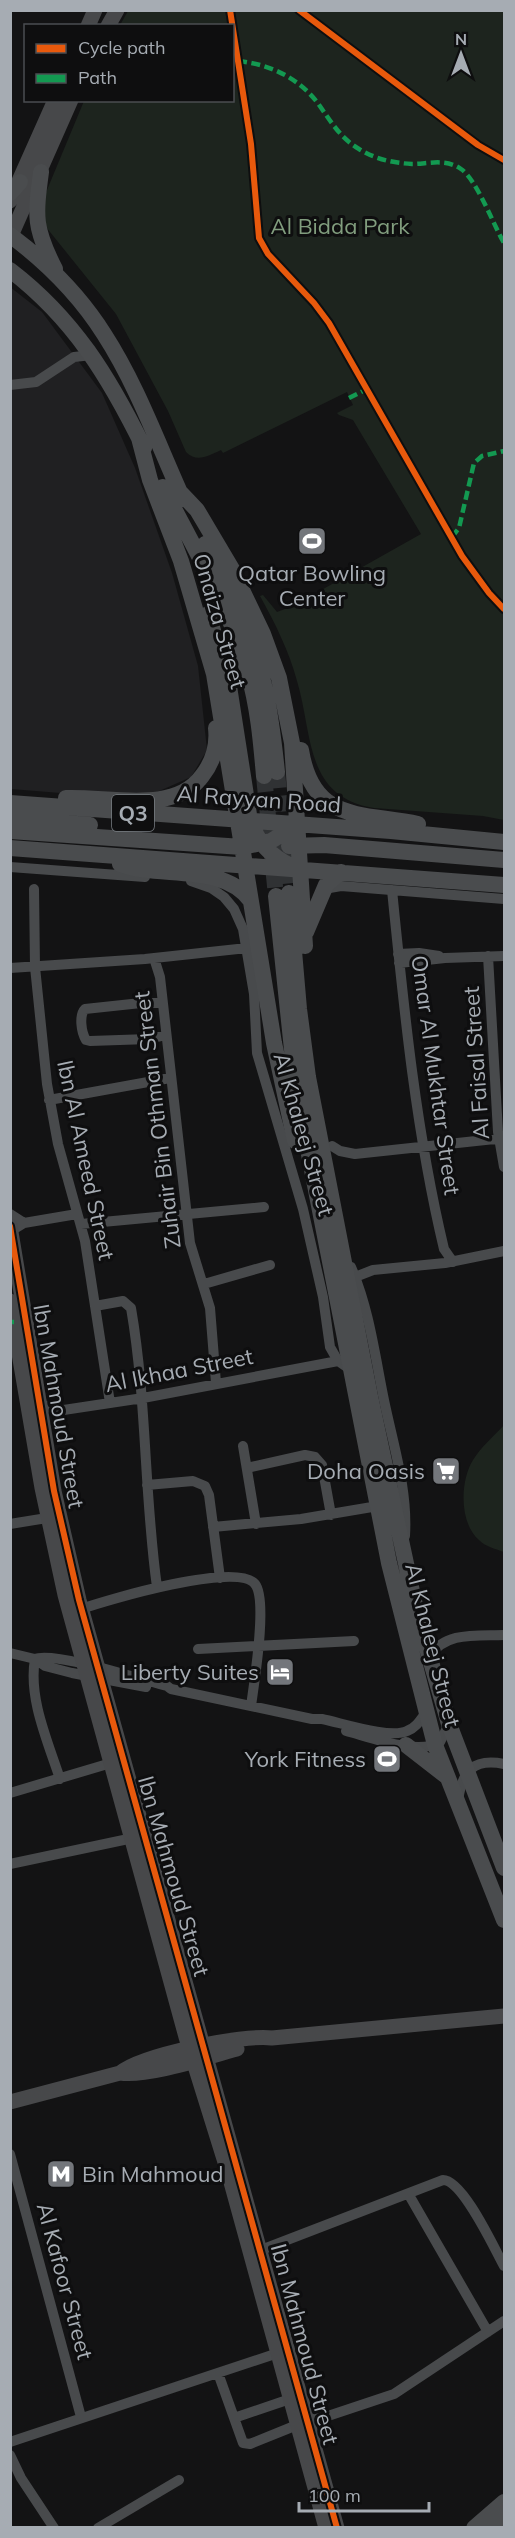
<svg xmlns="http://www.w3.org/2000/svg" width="515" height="2538" font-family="Mulish,sans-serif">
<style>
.built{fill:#202022}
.green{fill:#1d241e}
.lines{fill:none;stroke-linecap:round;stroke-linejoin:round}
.primary-tunnel{stroke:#303234;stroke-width:16;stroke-dasharray:16 8;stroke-linecap:butt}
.street{stroke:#484a4c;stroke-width:10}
.secondary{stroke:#47484a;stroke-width:15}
.primary{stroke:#4a4c4e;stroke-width:16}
.quiet{stroke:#139951;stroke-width:4.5;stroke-dasharray:9 4.5;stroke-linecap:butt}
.cycleway-casing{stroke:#0e0e0f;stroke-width:10}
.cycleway{stroke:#e8590c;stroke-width:6}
.labels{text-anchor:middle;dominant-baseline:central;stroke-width:6;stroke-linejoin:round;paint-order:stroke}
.shield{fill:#0e0e0f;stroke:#787d82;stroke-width:1.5}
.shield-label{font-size:21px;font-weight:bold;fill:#a6acb3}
.park-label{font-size:22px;fill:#819d7e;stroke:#0e0e0f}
.poi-label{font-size:22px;fill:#a6acb3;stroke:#0e0e0f;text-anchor:end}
.street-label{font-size:22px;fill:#a6acb3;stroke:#0e0e0f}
</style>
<rect width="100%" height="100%" fill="#131314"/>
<!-- built -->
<path class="built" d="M10 287 42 312 102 393 135 468 172 573 198 666 207 750 191 777 157 792 110 797 11 789Z"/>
<!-- green -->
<path class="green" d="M128 11H504V820L483 816 374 808C304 797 313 734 297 681 289 651 275 623 260 596L263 595 277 612 293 606 421 534 353 420 339 415 337 413 353 405 347 392 223 453 221 450C208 456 197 463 186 452L168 411 116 314 46 227 42 202 84 101 232 100V26L120 25Z
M504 1425V1552C496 1549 486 1547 479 1540 459 1523 460 1481 473 1460 481 1447 494 1436 504 1425Z"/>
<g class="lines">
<!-- primary-tunnel -->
<path class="primary-tunnel" d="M277 772 289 893
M264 776 276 896"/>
<!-- street -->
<path class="street" d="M10 385 36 382 74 357 92 355
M10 867 145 877
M191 881 211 888 224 897 234 909 243 929 254 994 257 1053 303 1209 323 1297 330 1347 338 1361 351 1370
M34 889 35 967 47 1084 58 1144 85 1241 110 1403
M324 889 341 886 504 899
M392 890C404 1010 416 1132 444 1249L453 1262
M398 954 419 953 439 956
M488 956 498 1132 504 1167
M154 958 160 977 190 1243 210 1308 216 1383
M399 963 445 958 504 956
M10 968 145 959 247 948
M163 1003H141L85 1009C79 1015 81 1032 86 1040L90 1041 149 1039 166 1035
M49 1100 170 1078
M332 1146 340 1151 355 1154 504 1138
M10 1214 24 1223
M81 1224 264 1207
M11 1231 24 1223 77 1214
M351 1267C369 1308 375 1356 384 1400 393 1444 408 1490 405 1536
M355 1277 373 1270 445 1263 504 1251
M204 1284 270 1265
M95 1306 123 1301 131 1308C147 1401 144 1494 157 1587
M39 1403 57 1411 143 1398 338 1361
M243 1446 256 1524
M247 1468 305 1455 315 1457 322 1465 331 1515
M147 1485 193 1481 205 1486 209 1495 220 1578
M10 1524 47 1518
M213 1527 301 1519 378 1506
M81 1609C107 1600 238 1561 255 1584 268 1600 254 1683 251 1706
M198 1649 354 1641
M10 1653 35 1659 45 1666 72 1673 146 1687
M429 1657C445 1631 477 1636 504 1635
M35 1659C53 1651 143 1680 167 1686L171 1689 312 1719H322C342 1723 390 1739 407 1731 417 1727 421 1719 427 1711
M35 1659C28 1698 48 1742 60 1779
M346 1731C369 1737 418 1756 440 1742L449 1724
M10 1793 111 1763
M458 1801C462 1771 473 1758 504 1764
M10 1864 133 1838
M10 2154 81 2417
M409 2195 488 2332
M261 2250 443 2180C463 2180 494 2248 504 2266
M218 2373 243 2443 250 2444 297 2425
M306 2411 317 2415 328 2416 394 2394 504 2321
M234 2418 290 2399
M10 2442 278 2353
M10 2455 21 2478 54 2528
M98 2528 179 2480"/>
<!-- secondary -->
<path class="secondary" d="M88 26 95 10
M108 26 117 10
M10 201 55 100
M10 238 71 100
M10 1226 54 1491 79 1600 337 2528
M10 1301 42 1488 65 1595 186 2037 229 2175 326 2528
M120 2073C141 2055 244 2034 272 2038L504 2016
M10 2102 120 2073C150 2077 206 2057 237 2049"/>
<!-- primary -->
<path class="primary" d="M41 172C35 217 34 228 55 269
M10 193 20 182
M10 235C46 262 80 296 104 334 137 385 158 444 183 499
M10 270C74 319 109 377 144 448
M139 438 150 480 181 561 214 674 274 1043 295 1141
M163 487C193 547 230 607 248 672 258 706 261 741 264 776
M178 490 197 510 232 569 263 634 279 678 292 743 305 946
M205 544C229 589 252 635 264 685 271 714 274 743 277 772
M208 614 228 680 250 821C258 842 270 856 291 866
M301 750C313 824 363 812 418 824
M66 798C108 796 174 815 202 776 213 762 218 746 216 728
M10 803 391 831 504 842
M10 819 90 825
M10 831 242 847 271 841 297 825
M289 846 324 845 504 860
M10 848 504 885
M120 864C159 879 223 862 251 901
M289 893 299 1009 308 1077 370 1396 416 1610 449 1724 504 1868
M276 896 296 1088 389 1563 435 1745 504 1920
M306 932 326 885 341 872
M406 1745 446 1776
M474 2528 504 2502
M492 2528 504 2518"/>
<!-- quiet -->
<path class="quiet" d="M238 61C269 64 297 77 317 102 330 120 339 137 359 149 375 159 393 163 412 164 428 164 445 158 461 169 477 180 493 224 504 243
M349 398 367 389
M452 537 459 528 474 463 482 456 504 451
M10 1322H14"/>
<!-- cycleway casing -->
<g class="cycleway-casing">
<path id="cycleway" d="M230 10 251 144 259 238 268 254 314 303 329 323 462 556 489 593 504 609
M299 10 478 145 504 160
M10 1226 54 1491 79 1600 337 2528"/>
</g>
<!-- cycleway -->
<use href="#cycleway" class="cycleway"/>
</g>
<!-- icons -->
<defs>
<g id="stadium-square" transform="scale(1.5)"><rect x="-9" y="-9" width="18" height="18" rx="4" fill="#73767b" stroke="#0e0e0f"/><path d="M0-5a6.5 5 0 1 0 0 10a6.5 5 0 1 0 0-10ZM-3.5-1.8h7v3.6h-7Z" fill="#fff"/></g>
<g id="supermarket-square" transform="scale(1.5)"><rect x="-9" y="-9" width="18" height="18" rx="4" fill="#73767b" stroke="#0e0e0f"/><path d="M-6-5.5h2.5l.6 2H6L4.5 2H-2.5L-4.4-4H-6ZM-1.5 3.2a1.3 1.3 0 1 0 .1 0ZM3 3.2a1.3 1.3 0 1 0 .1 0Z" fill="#fff"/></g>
<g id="hotel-square" transform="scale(1.5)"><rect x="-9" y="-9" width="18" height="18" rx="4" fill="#73767b" stroke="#0e0e0f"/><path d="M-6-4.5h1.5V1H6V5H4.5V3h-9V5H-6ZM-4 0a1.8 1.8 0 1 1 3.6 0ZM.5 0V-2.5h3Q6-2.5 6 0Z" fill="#fff"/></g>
<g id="metro-square" transform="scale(1.5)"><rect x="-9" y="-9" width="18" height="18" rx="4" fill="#73767b" stroke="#0e0e0f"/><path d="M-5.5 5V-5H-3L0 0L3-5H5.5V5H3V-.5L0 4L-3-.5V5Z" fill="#fff"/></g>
</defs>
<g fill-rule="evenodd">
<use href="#stadium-square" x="312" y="541"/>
<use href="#supermarket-square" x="446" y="1471"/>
<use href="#hotel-square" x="280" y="1672"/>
<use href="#stadium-square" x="387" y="1759"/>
<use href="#metro-square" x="61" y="2174"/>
</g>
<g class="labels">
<!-- shield labels -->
<rect class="shield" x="112" y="795" width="42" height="36" rx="4.5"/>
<g class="shield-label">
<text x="133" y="813">Q3</text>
</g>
<!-- park labels -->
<g class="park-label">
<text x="340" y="226">Al Bidda Park</text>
</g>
<!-- poi labels -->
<g class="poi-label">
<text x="312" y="573" text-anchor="middle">Qatar Bowling<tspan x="312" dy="25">Center</tspan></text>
<text x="425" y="1471">Doha Oasis</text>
<text x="259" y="1672">Liberty Suites</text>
<text x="366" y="1759">York Fitness</text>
<text x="82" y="2174" text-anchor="start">Bin Mahmoud</text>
</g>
<!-- street labels -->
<g class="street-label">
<text transform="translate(220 621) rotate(74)">Onaiza Street</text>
<text transform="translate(259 799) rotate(4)">Al Rayyan Road</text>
<text transform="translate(476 1063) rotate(-94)">Al Faisal Street</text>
<text transform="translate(436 1075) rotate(82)">Omar Al Mukhtar Street</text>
<text transform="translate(157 1120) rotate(-97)">Zuhair Bin Othman Street</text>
<text transform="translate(304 1134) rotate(74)">Al Khaleej Street</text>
<text transform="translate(86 1160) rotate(78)">Ibn Al Ameed Street</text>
<text transform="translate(179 1370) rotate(-11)">Al Ikhaa Street</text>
<text transform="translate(59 1406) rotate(80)">Ibn Mahmoud Street</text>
<text transform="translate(433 1645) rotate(76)">Al Khaleej Street</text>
<text transform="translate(174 1876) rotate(74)">Ibn Mahmoud Street</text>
<text transform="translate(65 2281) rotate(75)">Al Kafoor Street</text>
<text transform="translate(305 2344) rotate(75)">Ibn Mahmoud Street</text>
</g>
</g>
<!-- border -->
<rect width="515" height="2538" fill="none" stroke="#a6acb3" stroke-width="24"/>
<!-- legend -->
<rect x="24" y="24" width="210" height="78" fill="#0e0e0f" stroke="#4b4d51" stroke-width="1.5"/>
<rect x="36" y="44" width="30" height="9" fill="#e8590c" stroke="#4b4d51" stroke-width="1.5"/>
<text x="78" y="54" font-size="18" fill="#a6acb3">Cycle path</text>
<rect x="36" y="74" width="30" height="9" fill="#139951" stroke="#4b4d51" stroke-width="1.5"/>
<text x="78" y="84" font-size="18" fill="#a6acb3">Path</text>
<!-- north arrow -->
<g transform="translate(461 54)" stroke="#0e0e0f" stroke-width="4.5" paint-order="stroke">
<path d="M0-4.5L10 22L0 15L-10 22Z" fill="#a6acb3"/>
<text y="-9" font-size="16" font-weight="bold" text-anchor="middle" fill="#a6acb3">N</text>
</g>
<!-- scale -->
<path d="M299 2502v9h130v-9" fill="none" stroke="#a6acb3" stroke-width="3"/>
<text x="308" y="2502" font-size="18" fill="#a6acb3" stroke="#0e0e0f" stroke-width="4.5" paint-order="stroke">100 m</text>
</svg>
